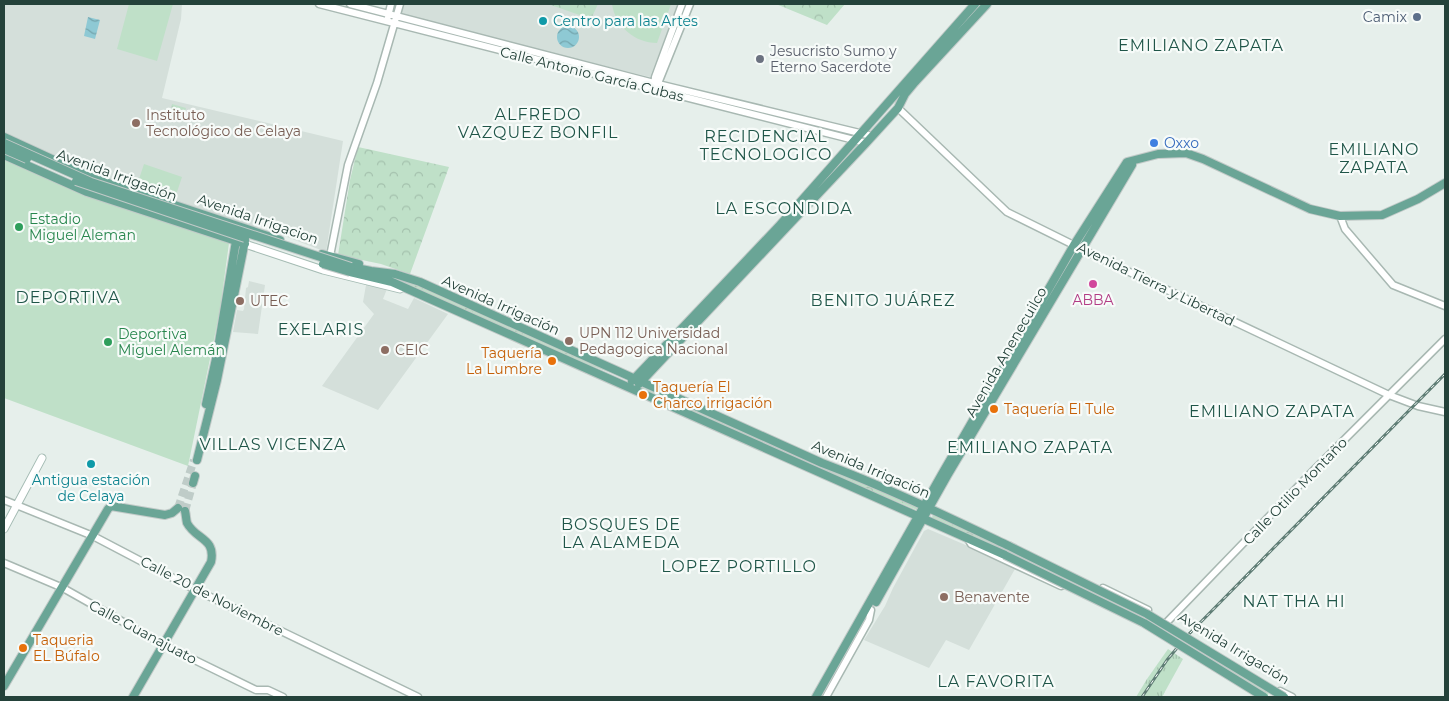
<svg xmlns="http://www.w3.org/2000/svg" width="1449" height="701" font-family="Montserrat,sans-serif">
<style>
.built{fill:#d4dfda}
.grass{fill:url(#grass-tufts)}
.park{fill:url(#park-crowns)}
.garden{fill:#bfe0c8}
.water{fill:url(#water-waves)}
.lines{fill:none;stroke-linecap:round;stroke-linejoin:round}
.primary-tunnel{stroke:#bfccc8;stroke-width:8;stroke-dasharray:8 4;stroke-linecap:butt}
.tertiary-casing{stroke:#a8b8b2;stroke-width:9}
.secondary-casing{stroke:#a4bbb3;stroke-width:9}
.primary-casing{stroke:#c2cac8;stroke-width:10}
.tertiary{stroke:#fff;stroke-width:6}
.secondary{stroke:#fff;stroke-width:7}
.primary{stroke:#6aa596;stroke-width:8}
.rail-casing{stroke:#5f7d75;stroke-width:3}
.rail{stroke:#f7fbf9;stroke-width:1;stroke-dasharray:4;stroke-linecap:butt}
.primary-bridge-casing{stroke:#c2cac8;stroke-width:10;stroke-linecap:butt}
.primary-bridge{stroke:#6aa596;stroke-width:8}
.service-dot{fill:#5c6f8a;stroke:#f7fbf9;stroke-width:2}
.culture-dot{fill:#0f9aa8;stroke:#f7fbf9;stroke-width:2}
.worship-dot{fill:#6b7280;stroke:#f7fbf9;stroke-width:2}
.education-dot{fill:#8d6e63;stroke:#f7fbf9;stroke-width:2}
.shop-dot{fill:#3f7fe0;stroke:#f7fbf9;stroke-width:2}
.leisure-dot{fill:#2e9e5b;stroke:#f7fbf9;stroke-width:2}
.hotel-dot{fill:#d1479c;stroke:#f7fbf9;stroke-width:2}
.food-dot{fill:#e8710a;stroke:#f7fbf9;stroke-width:2}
.labels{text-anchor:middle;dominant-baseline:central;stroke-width:4.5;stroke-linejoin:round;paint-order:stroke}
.service-label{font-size:14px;fill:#4e5e75;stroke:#f7fbf9;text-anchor:end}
.culture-label{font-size:14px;fill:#0d838f;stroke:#f7fbf9;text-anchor:start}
.worship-label{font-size:14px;fill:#5b616d;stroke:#f7fbf9;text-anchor:start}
.street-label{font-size:14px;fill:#24423a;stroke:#f7fbf9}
.education-label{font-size:14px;fill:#785e54;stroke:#f7fbf9;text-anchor:start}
.shop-label{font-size:14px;fill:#366cbe;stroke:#f7fbf9;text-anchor:start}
.leisure-label{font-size:14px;fill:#27864d;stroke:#f7fbf9;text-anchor:start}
.hotel-label{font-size:14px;fill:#b23c85;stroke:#f7fbf9}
.food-label{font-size:14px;fill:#c56008;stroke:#f7fbf9;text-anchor:start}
.quarter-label{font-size:16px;letter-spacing:1px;fill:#1f5548;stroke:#f7fbf9}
</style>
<defs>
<pattern id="grass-tufts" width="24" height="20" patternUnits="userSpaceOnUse" patternTransform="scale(1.25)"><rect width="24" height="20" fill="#bfe0c8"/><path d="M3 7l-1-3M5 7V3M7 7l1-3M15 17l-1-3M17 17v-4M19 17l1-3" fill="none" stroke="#a4c1ad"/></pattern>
<pattern id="park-crowns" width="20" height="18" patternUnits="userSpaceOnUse" patternTransform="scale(1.25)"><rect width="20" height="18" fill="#bfe0c8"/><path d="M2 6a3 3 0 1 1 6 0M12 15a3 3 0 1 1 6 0" fill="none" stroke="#a4c1ad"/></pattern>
<pattern id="water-waves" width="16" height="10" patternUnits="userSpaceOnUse" patternTransform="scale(1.25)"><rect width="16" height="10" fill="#8ec9d4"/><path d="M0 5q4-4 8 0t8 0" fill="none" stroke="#74a5ad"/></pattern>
</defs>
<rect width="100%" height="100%" fill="#e6efeb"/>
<!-- built -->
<path class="built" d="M4 4H182L181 19 162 98 343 141 326 252 269 230 268 227 252 226 94 174 4 133Z
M402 4H678L650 77 517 45 400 13Z
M249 281 265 285 258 334 233 332 237 310 243 311 244 309 246 288 248 287Z
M366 285 387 289 383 299 408 309 414 298 448 314 378 410 322 386 374 314 363 302Z
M928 529 975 549 1015 569 969 650 946 640 929 668 864 640 885 606 893 588 924 531Z"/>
<!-- grass -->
<path class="grass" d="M1168 649 1183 659 1162 697H1136L1147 679Z"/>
<!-- park -->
<path class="park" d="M548 4H598L591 19Z
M776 4H845L827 25Z
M172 104 186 108 182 122 170 118Z
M358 147 449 167 410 274 381 264 338 255 350 180Z
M377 274 402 278 620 376 572 359 417 289Z
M641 387 671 399 920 507 917 510 881 495H878L643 391Z
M933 515 1094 590 1093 592H1089L938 522 932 517Z
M1104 593 1180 636V638L1177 641 1101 600Z
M1200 649 1269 691 1268 695 1266 696 1196 654 1197 650Z"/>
<!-- garden -->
<path class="garden" d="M129 4H173L157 61 117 49Z
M612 4H671L657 43C635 43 615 26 612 4Z
M4 158 97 198 229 243 220 310 188 466 4 398Z
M144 164 182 177 175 198 137 185Z"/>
<!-- water -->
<path class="water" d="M88 17 100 20 95 39 84 36Z
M557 37a11 11 0 1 1 22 0a11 11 0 1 1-22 0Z"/>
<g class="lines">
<!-- primary-tunnel -->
<path class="primary-tunnel" d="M178 508 194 460
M185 511 193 483"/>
<!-- tertiary casing -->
<g class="tertiary-casing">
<path id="tertiary" d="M319 4 866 143
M350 4 654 83 872 136
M388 17 391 4
M657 86 690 4
M654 87 655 77 682 4
M898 108 1007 212 1104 260 1389 395 1418 406 1445 412
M1340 216 1345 229 1393 285 1445 306
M330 256 348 165 377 83 400 4
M4 500 93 536 196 590 418 697
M968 539 971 544 1061 586
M4 563 63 588 164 645 256 690H268L283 697
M1103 588 1148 610
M1167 622 1314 470 1445 339
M1280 691 1292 697
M826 697 869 620 871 610"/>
</g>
<!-- secondary casing -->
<g class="secondary-casing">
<path id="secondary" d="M245 244 323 270 400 289
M4 529 42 458"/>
</g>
<!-- primary casing -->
<g class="primary-casing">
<path id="primary" d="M4 137 93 178 280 240
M4 155 87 192 245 244
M322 254 359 264
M351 267 371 271 395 274 420 282 822 463C886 487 948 517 1009 546
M350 272 392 282 1005 555
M632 381 780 225 975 4
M639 384 866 143 898 108 905 94 915 82 987 4
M206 404 217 354 236 241
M197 460 217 380 245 241
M193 483 195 476
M876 602 947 476 1132 165
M4 686 108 509 111 506 165 515 172 513 178 508
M133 697 211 562C216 538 196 540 187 523 186 519 186 515 185 511
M816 697 942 474 1074 245 1127 162 1158 154 1186 153 1203 159 1310 209 1340 216 1382 215 1418 199 1445 183"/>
</g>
<!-- tertiary -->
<use href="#tertiary" class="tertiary"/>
<!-- secondary -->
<use href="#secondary" class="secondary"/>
<!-- primary -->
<use href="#primary" class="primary"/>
<!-- rail casing -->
<g class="rail-casing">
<path id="rail" d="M1142 697 1167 660 1188 635 1445 374"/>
</g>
<!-- rail -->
<use href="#rail" class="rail"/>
<!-- primary-bridge casing -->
<g class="primary-bridge-casing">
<path id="primary-bridge" d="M4 143 91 182 351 267
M4 149 27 159
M76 181 245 238
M323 264 350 272
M1009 546 1147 614 1284 697
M1005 555 1144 623 1264 697"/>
</g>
<!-- primary-bridge -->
<use href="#primary-bridge" class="primary-bridge"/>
</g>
<!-- markers -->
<circle class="service-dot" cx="1417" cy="17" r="5"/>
<g class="culture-dot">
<circle cx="543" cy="21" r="5"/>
<circle cx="91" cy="464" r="5"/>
</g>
<circle class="worship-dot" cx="760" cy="59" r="5"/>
<g class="education-dot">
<circle cx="136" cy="123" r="5"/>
<circle cx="240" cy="301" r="5"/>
<circle cx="569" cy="341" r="5"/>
<circle cx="385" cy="350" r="5"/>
<circle cx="944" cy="597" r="5"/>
</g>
<circle class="shop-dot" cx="1154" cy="143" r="5"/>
<g class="leisure-dot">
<circle cx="19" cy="227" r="5"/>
<circle cx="108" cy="342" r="5"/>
</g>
<circle class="hotel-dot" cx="1093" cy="284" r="5"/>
<g class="food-dot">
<circle cx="552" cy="361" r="5"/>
<circle cx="643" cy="395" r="5"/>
<circle cx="994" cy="409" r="5"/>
<circle cx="23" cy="648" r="5"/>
</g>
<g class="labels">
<!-- service labels -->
<g class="service-label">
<text x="1407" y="17">Camix</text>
</g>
<!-- culture labels -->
<g class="culture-label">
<text x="553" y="21">Centro para las Artes</text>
<text x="91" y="480" text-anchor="middle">Antigua estación<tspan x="91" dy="16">de Celaya</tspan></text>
</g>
<!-- worship labels -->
<g class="worship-label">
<text x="770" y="51">Jesucristo Sumo y<tspan x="770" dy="16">Eterno Sacerdote</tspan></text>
</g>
<!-- street labels -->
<g class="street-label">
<text transform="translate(592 74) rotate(14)">Calle Antonio García Cubas</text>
<text transform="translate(117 175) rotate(20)">Avenida Irrigación</text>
<text transform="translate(258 219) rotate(19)">Avenida Irrigacion</text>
<text transform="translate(1156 284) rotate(26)">Avenida Tierra y Libertad</text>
<text transform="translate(501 305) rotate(24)">Avenida Irrigación</text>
<text transform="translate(1006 352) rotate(-60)">Avenida Anenecuilco</text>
<text transform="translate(871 469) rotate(23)">Avenida Irrigación</text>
<text transform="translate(1295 491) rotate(-46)">Calle Otilio Montaño</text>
<text transform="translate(212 596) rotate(27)">Calle 20 de Noviembre</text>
<text transform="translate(143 632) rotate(28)">Calle Guanajuato</text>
<text transform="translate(1234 648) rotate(31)">Avenida Irrigación</text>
</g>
<!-- education labels -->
<g class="education-label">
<text x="146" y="115">Instituto<tspan x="146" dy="16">Tecnológico de Celaya</tspan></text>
<text x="250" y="301">UTEC</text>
<text x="579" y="333">UPN 112 Universidad<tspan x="579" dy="16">Pedagogica Nacional</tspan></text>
<text x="395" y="350">CEIC</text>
<text x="954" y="597">Benavente</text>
</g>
<!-- shop labels -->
<g class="shop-label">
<text x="1164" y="143">Oxxo</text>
</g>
<!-- leisure labels -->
<g class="leisure-label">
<text x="29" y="219">Estadio<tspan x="29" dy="16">Miguel Aleman</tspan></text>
<text x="118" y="334">Deportiva<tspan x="118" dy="16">Miguel Alemán</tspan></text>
</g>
<!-- hotel labels -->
<g class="hotel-label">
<text x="1093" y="300">ABBA</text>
</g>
<!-- food labels -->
<g class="food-label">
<text x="542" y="353" text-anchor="end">Taquería<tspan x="542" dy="16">La Lumbre</tspan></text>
<text x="653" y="387">Taquería El<tspan x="653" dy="16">Charco irrigación</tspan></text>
<text x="1004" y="409">Taquería El Tule</text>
<text x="33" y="640">Taqueria<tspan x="33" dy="16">EL Búfalo</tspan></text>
</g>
<!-- quarter labels -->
<g class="quarter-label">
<text x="1201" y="45">EMILIANO ZAPATA</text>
<text x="538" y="114">ALFREDO<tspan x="538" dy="18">VAZQUEZ BONFIL</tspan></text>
<text x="766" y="136">RECIDENCIAL<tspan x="766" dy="18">TECNOLOGICO</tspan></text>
<text x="1374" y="149">EMILIANO<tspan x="1374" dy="18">ZAPATA</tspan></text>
<text x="784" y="208">LA ESCONDIDA</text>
<text x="68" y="297">DEPORTIVA</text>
<text x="883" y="300">BENITO JUÁREZ</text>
<text x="321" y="329">EXELARIS</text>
<text x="1272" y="411">EMILIANO ZAPATA</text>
<text x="273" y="444">VILLAS VICENZA</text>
<text x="1030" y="447">EMILIANO ZAPATA</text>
<text x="621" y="524">BOSQUES DE<tspan x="621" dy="18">LA ALAMEDA</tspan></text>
<text x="739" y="566">LOPEZ PORTILLO</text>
<text x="1294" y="601">NAT THA HI</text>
<text x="996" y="681">LA FAVORITA</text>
</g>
</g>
<!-- border -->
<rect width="1449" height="701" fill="none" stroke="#24423a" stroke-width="10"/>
</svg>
